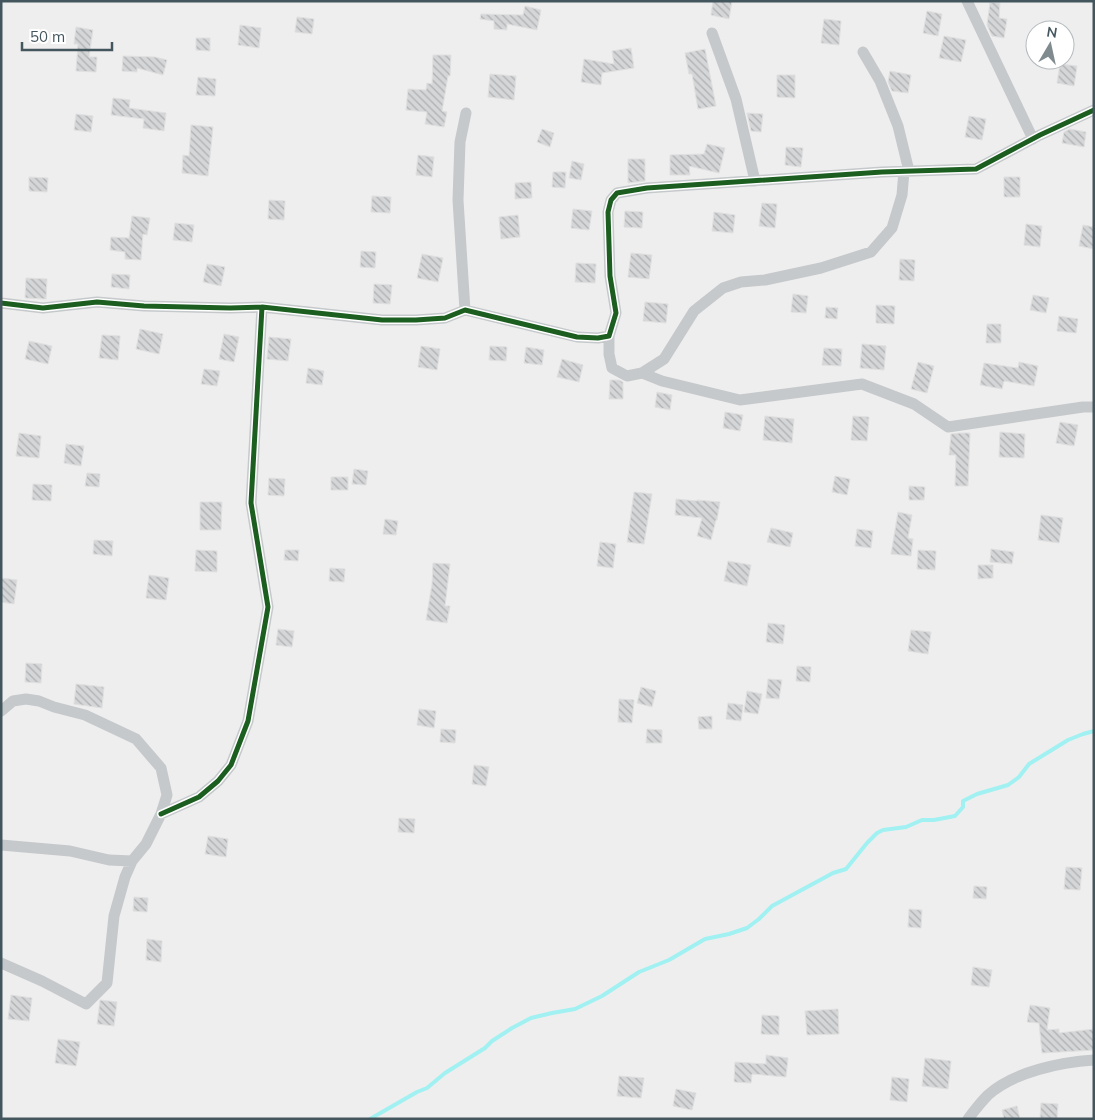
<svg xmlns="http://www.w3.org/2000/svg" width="1095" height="1120" font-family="Mulish,sans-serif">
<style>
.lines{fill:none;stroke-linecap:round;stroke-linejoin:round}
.stream{stroke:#a1f1f2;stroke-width:4}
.building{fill:url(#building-back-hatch);stroke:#e0e0e1}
.street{stroke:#c5c9cb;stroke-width:11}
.cycleway-casing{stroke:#fff;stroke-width:8}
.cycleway{stroke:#1b5e20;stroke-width:5}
</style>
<defs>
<pattern id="building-back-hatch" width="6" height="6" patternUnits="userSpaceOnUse" patternTransform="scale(1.25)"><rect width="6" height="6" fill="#d5d6d7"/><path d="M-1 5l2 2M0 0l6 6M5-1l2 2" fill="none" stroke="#aeb0b2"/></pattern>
</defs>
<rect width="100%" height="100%" fill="#efeeee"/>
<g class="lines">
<!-- stream -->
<path class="stream" d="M370 1119 417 1092 427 1088 445 1073 485 1048 492 1041 512 1028 531 1018 552 1013 575 1009 602 996 639 972 669 960 705 939 729 934 747 928 759 919 772 906 833 873 846 869 867 843 877 833 883 830 906 827 922 820H934L955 816 963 807V801L977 794 1008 785 1019 777 1029 764 1068 740 1083 734 1094 731"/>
</g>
<!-- building -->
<path class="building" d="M713 1H732L729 19 711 15Z
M990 2 1000 3 999 18 1007 19 1004 38 992 36 987 25Z
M525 6 541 10 537 30 507 24V30L494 29V21L480 19 481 14 523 15Z
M927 11 942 14 938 36 923 33Z
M297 17 314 19 312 34 295 32Z
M824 19 841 21 839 45 821 43Z
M240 25 261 28 259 48 238 45Z
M76 27 93 30 89 57H97L96 72 76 71 78 44H74Z
M944 36 966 40 961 62 939 58Z
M196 38H210V51L196 50Z
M631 48 634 68 602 73 601 85 581 82 584 59 614 64 612 51Z
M705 49 716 106 698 109 692 74H689L685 53Z
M433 55H451L450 76H448L442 111 447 112 444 127 425 124 427 112 406 110 408 89 426 90 427 83 432 84Z
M123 56 155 57 167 60 163 75 137 68V72L122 71Z
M1060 64 1077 66 1074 86 1057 83Z
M890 71 911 75 908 93 892 91 888 82Z
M490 74 516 76 514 100 488 97Z
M777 75H795V98L777 97Z
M198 77 216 79 215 96 196 95Z
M113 98 130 100 129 108 166 113 164 131 143 128 144 119 111 115Z
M747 113 763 114 761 132 751 131Z
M76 114 93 116 91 132 74 130Z
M969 116 986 119 982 140 965 137Z
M191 125 213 127 208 176 182 173 183 155 189 156Z
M542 129 554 133 550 147 537 142Z
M1070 129 1086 132 1084 147 1062 143 1064 132Z
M707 144 725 148 719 173 689 166 690 175H670V155L704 154Z
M786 147 803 148 801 167 785 165Z
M418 155 434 157 432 177 416 175Z
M628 159H645V181L628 183Z
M572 161 584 164 581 180 569 178Z
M553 172H566L565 188 552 187Z
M29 177 48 178 47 192 29 191Z
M1004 177H1020V197H1004Z
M531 182 532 198 515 199V183Z
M372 196 391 197 390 213 371 212Z
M269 200 285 201 284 220 268 219Z
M762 203 777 204 775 228 759 226Z
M573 209 592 211 589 230 571 228Z
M625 211 643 212 642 228 624 227Z
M714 212 735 215 733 233 712 231Z
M518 215 520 237 501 239 499 217Z
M132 216 150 218 147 235 143 234 141 260 125 259V252L110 250 111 237 129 238Z
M175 223 194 225 192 242 173 240Z
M1026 224 1042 226 1040 247 1024 245Z
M1083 225 1094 227V249L1079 246Z
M361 251 376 252 375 268 360 267Z
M631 253 652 255 649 279 628 277Z
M422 254 443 258 438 282 417 278Z
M900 259 915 260 914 281 899 280Z
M576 263 596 264 595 283 575 282Z
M207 264 225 267 221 286 203 282Z
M112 274 130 275 129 289 111 287Z
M26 278 47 279 46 299 25 298Z
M374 284 392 285 390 304 373 303Z
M793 294 808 296 806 313 791 312Z
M1033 295 1049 298 1046 313 1030 310Z
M645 302 668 304 666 323 643 321Z
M876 305 895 306 894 324 876 323Z
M826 307 838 308 837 319 825 318Z
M1059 316 1078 319 1076 333 1057 331Z
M987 324H1001V343H986Z
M140 329 163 334 159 354 136 349Z
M224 334 239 337 234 362 219 359Z
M102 335 120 336 118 360 99 358Z
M269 337 291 339 288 361 267 359Z
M29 341 52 346 48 364 25 359Z
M862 344 886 346 884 370 860 368Z
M421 346 440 349 437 370 418 367Z
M490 346 507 347 506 361 489 360Z
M526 347 544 350 542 365 524 363Z
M824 348 842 349 841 366 822 365Z
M562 359 583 365 579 382 557 377Z
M918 362 934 366 927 393 911 389Z
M1019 362 1038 366 1034 386 1004 381 1002 389 980 385 984 363 1018 368Z
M308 368 324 371 322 385 306 383Z
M204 369 220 371 217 386 201 384Z
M610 380H619L623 382V399H609Z
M657 392 672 395 670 410 655 407Z
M725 412 743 415 740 431 723 428Z
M765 416 794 419 792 443 763 440Z
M853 416 869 417 867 441 851 440Z
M1060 422 1078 425 1074 446 1056 443Z
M1000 432 1025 434 1024 458 999 457Z
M19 433 41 436 39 458 16 456Z
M960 433H970L968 486H955L956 455H949L951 434Z
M66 444 84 446 81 466 64 463Z
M354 469 368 471 366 485 352 484Z
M87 473 100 474 99 487 85 486Z
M835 476 850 479 847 495 832 492Z
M331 477H348V490H331Z
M269 478 285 479 284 496 268 495Z
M33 484 52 485 51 501 32 500Z
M909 486 925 487 924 500H909Z
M634 492 652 494 644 544 627 542Z
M676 499 697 501V500L720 502 717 520H716L711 540 697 536 702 518 675 515Z
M200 502H222L221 530H200Z
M898 512 912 515 908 538 913 539 911 556 891 554Z
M1041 515 1063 518 1059 543 1038 540Z
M385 519 398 521 396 535 383 534Z
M771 528 793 533 790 547 767 542Z
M857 529 873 531 871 548 855 546Z
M94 540 113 541 112 556 93 554Z
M600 542 616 544 613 568 597 566Z
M991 549 1014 552 1012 564 990 562Z
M196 550 217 551V572L195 571Z
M285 550H299L298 561 284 560Z
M918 550 936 551 935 570 917 569Z
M728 561 751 565 747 586 724 581Z
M433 563 450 564 445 606H450L447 623 426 620 432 584Z
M978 565H993V578L978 579Z
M330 568 345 569 344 582 329 581Z
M149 575 169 578 166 600 146 598Z
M1 578 17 580 14 604 1 602Z
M768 623 785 625 783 644 766 642Z
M278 629 294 631 292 647 276 645Z
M911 630 931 632 928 654 908 651Z
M26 663 42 664 41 683 25 682Z
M797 666 811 667 810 682 796 681Z
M768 679 782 680 779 699 766 698Z
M76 684 104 687 102 708 74 704Z
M641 687 656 691 652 707 637 703Z
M747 691 762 694 758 714 744 712Z
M619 699 634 700 632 723 618 722Z
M728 703 743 705 741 721 726 719Z
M419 709 436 711 434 728 417 725Z
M712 716V729H699L698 717Z
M441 729 456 730 455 743 440 742Z
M647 729 662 730V743H646Z
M474 765 489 767 486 786 472 784Z
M399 818 415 819 414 833 398 832Z
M208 836 228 839 226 857 205 854Z
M1066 867 1082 868 1080 890 1064 889Z
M974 886 987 887 986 899 973 898Z
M134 897 148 898 147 912 133 911Z
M909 909 922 910 921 928 908 927Z
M147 939 162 941 161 962 146 960Z
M973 967 992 970 989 987 971 985Z
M11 995 32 998 29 1021 8 1019Z
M100 1000 117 1002 114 1026 97 1024Z
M1030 1005 1050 1008 1047 1030 1059 1029V1033L1094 1029V1050L1042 1053 1039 1023 1027 1022Z
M838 1009 839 1034 807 1035 805 1011Z
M762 1015 779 1016V1035L761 1034Z
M58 1039 80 1042 76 1066 55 1063Z
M766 1055 788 1058 786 1077 752 1074 751 1083 734 1082 735 1062 766 1064Z
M925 1058 951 1061 948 1089 922 1086Z
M619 1076 644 1078 641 1098 617 1096Z
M892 1077 909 1079 907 1102 890 1100Z
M676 1089 696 1093 692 1110 673 1106Z
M1041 1103 1058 1104 1057 1119 1040 1118Z
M1017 1106 1020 1119H1004L1002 1110Z"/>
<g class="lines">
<!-- street -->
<path class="street" d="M967 1 1033 139
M712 33 736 99 755 181
M863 52 880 81 898 126 909 171
M1 303 43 308 97 302 144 306 230 308 262 307 382 320H416L445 318 465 310 577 337 598 338 609 336 616 313 610 276 608 212 611 200 617 193 647 188 882 172 976 169 1040 135 1094 110
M465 310 458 200 460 142 466 113
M609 336V354L612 368 627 376 642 373 664 359 694 311 723 288 741 282 765 280 821 268 871 252 892 228 902 195 904 171
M642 373 662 381 740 400 862 384 914 404 948 427 1083 407H1094
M1 711 13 701 26 699 39 701 54 707 85 715 136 739 161 768 167 795 161 814 146 844 132 861 125 877 114 916 107 983 86 1004 42 981 1 963
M161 814 199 797 218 781 231 765 248 721 268 607 251 503 262 307
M1 845 70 851 109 860 132 861
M968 1119C974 1111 981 1102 988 1095 1013 1072 1061 1062 1094 1060"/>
<!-- cycleway casing -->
<g class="cycleway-casing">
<path id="cycleway" d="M1 303 43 308 97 302 144 306 230 308 262 307 382 320H416L445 318 465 310 577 337 598 338 609 336 616 313 610 276 608 212 611 200 617 193 647 188 882 172 976 169 1040 135 1094 110
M161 814 199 797 218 781 231 765 248 721 268 607 251 503 262 307"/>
</g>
<!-- cycleway -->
<use href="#cycleway" class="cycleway"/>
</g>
<!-- border -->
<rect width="1095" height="1120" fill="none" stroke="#44565d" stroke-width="5"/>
<!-- north arrow -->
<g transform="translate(1050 45) rotate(9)"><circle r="24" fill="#ffffff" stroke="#b4bbbe"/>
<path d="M0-4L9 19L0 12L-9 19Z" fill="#808b90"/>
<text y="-8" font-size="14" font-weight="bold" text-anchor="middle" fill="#44565d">N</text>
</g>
<!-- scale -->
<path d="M22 42v8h90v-8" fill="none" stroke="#44565d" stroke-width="2.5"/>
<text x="30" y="42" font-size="15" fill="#44565d" stroke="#ffffff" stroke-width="4" paint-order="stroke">50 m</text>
</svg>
